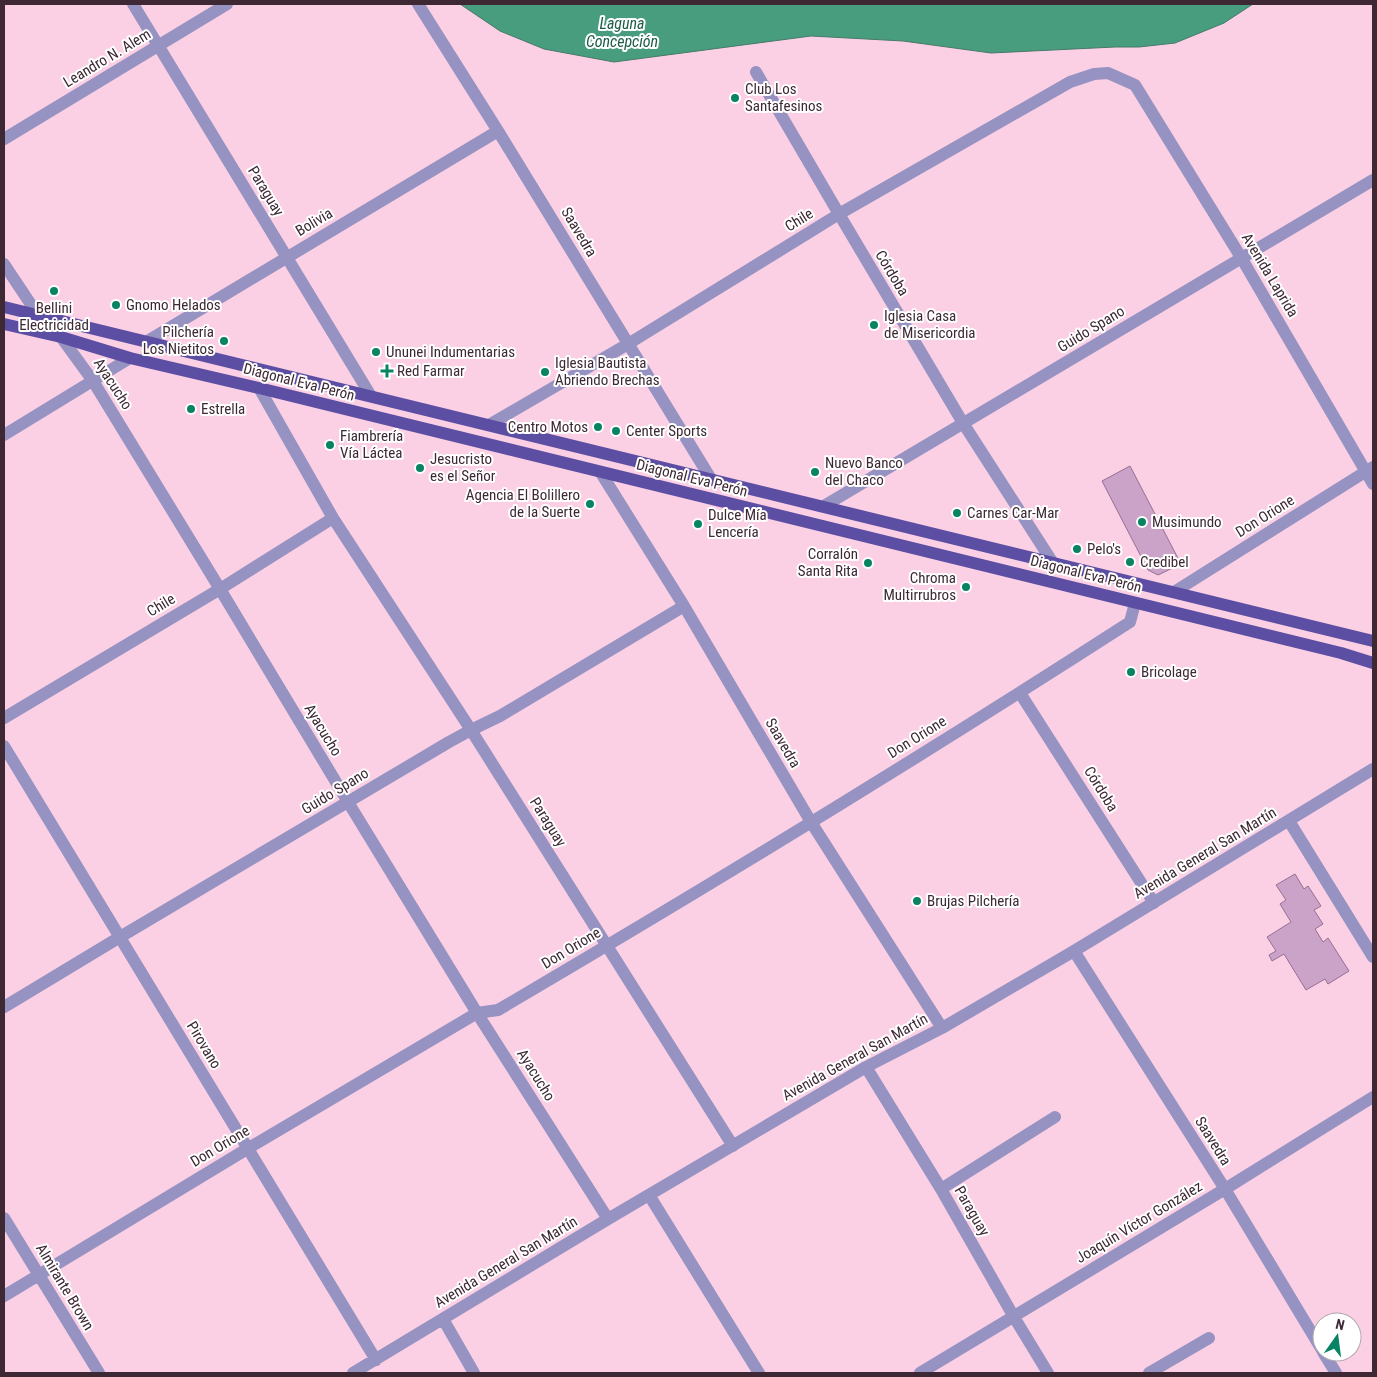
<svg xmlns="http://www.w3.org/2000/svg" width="1377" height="1377" font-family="'Roboto Condensed',sans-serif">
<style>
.water{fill:#499d7f;stroke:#457a68}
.building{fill:#cba3c9;stroke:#957093}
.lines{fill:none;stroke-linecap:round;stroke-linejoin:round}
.minor{stroke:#9692c1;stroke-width:12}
.major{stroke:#5c4fa3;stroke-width:12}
.poi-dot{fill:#088363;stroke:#fff;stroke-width:2}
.labels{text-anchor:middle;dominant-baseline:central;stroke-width:4;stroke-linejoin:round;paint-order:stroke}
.street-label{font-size:15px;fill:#3d2833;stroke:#fff}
.poi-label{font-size:15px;fill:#3d2833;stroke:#fff;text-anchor:start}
.water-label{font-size:16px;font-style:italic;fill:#1c5c48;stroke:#fff}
</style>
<rect width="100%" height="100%" fill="#fbd0e5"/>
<!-- water -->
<path class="water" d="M460 4H1253L1224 23 1175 43 1139 47H1115L991 53 903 41 811 36 614 62 544 49 500 31Z"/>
<!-- building -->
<path class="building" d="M1130 466 1181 564 1158 575 1148 570 1102 481Z
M1295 874 1304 889 1308 886 1321 906 1314 910 1323 924 1315 929 1323 942 1328 938 1349 971 1328 984 1325 979 1306 990 1284 954 1272 961 1269 955 1276 951 1267 937 1291 922 1280 904 1286 900 1276 885Z"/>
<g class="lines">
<!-- minor -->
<path class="minor" d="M133 4 371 396
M418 4 498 131 711 479
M756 72 839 214 963 423 1053 563
M4 139 227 4
M4 264 38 315 61 337 93 381 220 589 348 802 477 1013 608 1219
M146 342 498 131
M259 388 333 518 471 730 733 1146
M489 425 628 344 839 214 1070 82 1094 74 1108 73 1135 85 1242 259 1373 484
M4 435 130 358
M601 473 684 606 811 822 942 1028
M824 506 1373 180
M1174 592 1373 467
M1020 693 1154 903
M4 718 220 589 333 518
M4 746 376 1360
M1289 821 1373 957
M1074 951 1225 1189 1322 1350
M4 1007 120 937 449 742 471 730 500 716 684 606
M866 1067 941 1189 1014 1317 1048 1373
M941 1189 1055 1117
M649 1195 759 1373
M4 1218 99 1373
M4 1296 247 1149 477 1013 498 1010C711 885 922 756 1130 622L1135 603
M443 1319 474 1373
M1323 1352 1336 1373
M353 1373 608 1219 866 1067 942 1028 1074 951 1373 769
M920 1373 1225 1189 1373 1097
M1149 1373 1209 1338"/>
<!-- major -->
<path class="major" d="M4 307 1373 641
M4 324 61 337 130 358 259 388 1341 653 1373 663"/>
</g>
<!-- markers -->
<g class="poi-dot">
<circle cx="735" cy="98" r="5"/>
<circle cx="54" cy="291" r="5"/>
<circle cx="116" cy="305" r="5"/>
<circle cx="874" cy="325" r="5"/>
<circle cx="224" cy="341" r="5"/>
<circle cx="376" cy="352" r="5"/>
<path d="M384.5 363.5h5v5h5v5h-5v5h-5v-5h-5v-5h5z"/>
<circle cx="545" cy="372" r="5"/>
<circle cx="191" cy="409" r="5"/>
<circle cx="598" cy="427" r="5"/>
<circle cx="616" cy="431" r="5"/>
<circle cx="330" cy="445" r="5"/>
<circle cx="420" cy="468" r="5"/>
<circle cx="815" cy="472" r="5"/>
<circle cx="590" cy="504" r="5"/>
<circle cx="957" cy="513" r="5"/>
<circle cx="1142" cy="522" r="5"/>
<circle cx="698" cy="524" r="5"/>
<circle cx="1077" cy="549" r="5"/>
<circle cx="1130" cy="562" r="5"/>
<circle cx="868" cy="563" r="5"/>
<circle cx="966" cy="587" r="5"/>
<circle cx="1131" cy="672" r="5"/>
<circle cx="917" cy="901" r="5"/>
</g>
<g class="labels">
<!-- street labels -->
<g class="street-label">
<text transform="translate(107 58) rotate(-31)">Leandro N. Alem</text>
<text transform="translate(266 191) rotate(59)">Paraguay</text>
<text transform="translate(799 220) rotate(-32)">Chile</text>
<text transform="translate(314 222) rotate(-31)">Bolivia</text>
<text transform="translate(579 232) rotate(59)">Saavedra</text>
<text transform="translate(892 273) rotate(59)">Córdoba</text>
<text transform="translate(1270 275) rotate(59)">Avenida Laprida</text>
<text transform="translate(1091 329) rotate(-31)">Guido Spano</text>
<text transform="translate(299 382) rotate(14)">Diagonal Eva Perón</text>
<text transform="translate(113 384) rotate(57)">Ayacucho</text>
<text transform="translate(692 478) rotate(14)">Diagonal Eva Perón</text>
<text transform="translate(1265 516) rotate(-32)">Don Orione</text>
<text transform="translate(1086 574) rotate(14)">Diagonal Eva Perón</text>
<text transform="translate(161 605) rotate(-31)">Chile</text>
<text transform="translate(323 730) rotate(59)">Ayacucho</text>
<text transform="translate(917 737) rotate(-32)">Don Orione</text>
<text transform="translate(783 743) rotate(60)">Saavedra</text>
<text transform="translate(1101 789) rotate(58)">Córdoba</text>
<text transform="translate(335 791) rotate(-31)">Guido Spano</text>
<text transform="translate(548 822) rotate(58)">Paraguay</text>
<text transform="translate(1205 853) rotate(-31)">Avenida General San Martín</text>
<text transform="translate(571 948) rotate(-31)">Don Orione</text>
<text transform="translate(204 1045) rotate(59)">Pirovano</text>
<text transform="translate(855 1057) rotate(-29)">Avenida General San Martín</text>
<text transform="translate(536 1075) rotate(58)">Ayacucho</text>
<text transform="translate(1213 1141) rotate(58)">Saavedra</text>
<text transform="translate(220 1146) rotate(-31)">Don Orione</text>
<text transform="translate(972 1211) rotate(60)">Paraguay</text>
<text transform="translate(1139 1222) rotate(-31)">Joaquín Víctor González</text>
<text transform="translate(506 1262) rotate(-31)">Avenida General San Martín</text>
<text transform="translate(65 1287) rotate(59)">Almirante Brown</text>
</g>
<!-- poi labels -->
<g class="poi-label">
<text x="745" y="89">Club Los<tspan x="745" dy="17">Santafesinos</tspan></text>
<text x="126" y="305">Gnomo Helados</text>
<text x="54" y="308" text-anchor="middle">Bellini<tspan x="54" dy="17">Electricidad</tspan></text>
<text x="884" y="316">Iglesia Casa<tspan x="884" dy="17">de Misericordia</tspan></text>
<text x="214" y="332" text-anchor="end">Pilchería<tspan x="214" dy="17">Los Nietitos</tspan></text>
<text x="386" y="352">Ununei Indumentarias</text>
<text x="555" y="363">Iglesia Bautista<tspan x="555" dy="17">Abriendo Brechas</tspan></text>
<text x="397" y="371">Red Farmar</text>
<text x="201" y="409">Estrella</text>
<text x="588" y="427" text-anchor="end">Centro Motos</text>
<text x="626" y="431">Center Sports</text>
<text x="340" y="436">Fiambrería<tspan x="340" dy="17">Vía Láctea</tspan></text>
<text x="430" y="459">Jesucristo<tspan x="430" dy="17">es el Señor</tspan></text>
<text x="825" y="463">Nuevo Banco<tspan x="825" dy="17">del Chaco</tspan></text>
<text x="580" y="495" text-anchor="end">Agencia El Bolillero<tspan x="580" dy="17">de la Suerte</tspan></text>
<text x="967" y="513">Carnes Car-Mar</text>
<text x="708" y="515">Dulce Mía<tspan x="708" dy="17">Lencería</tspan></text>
<text x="1152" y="522">Musimundo</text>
<text x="1087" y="549">Pelo's</text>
<text x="858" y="554" text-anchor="end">Corralón<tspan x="858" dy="17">Santa Rita</tspan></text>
<text x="1140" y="562">Credibel</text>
<text x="956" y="578" text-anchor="end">Chroma<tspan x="956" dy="17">Multirrubros</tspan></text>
<text x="1141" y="672">Bricolage</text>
<text x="927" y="901">Brujas Pilchería</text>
</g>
<!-- water labels -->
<g class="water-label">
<text x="622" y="23">Laguna<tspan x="622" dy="18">Concepción</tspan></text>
</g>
</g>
<!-- border -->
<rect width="1377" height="1377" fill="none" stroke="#3d2833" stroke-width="10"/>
<!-- north arrow -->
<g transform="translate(1337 1337) rotate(14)"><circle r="24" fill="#ffffff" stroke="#b1a9ad"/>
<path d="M0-4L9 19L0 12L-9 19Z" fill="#088363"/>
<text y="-8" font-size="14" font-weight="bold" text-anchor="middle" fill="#3d2833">N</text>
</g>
</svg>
